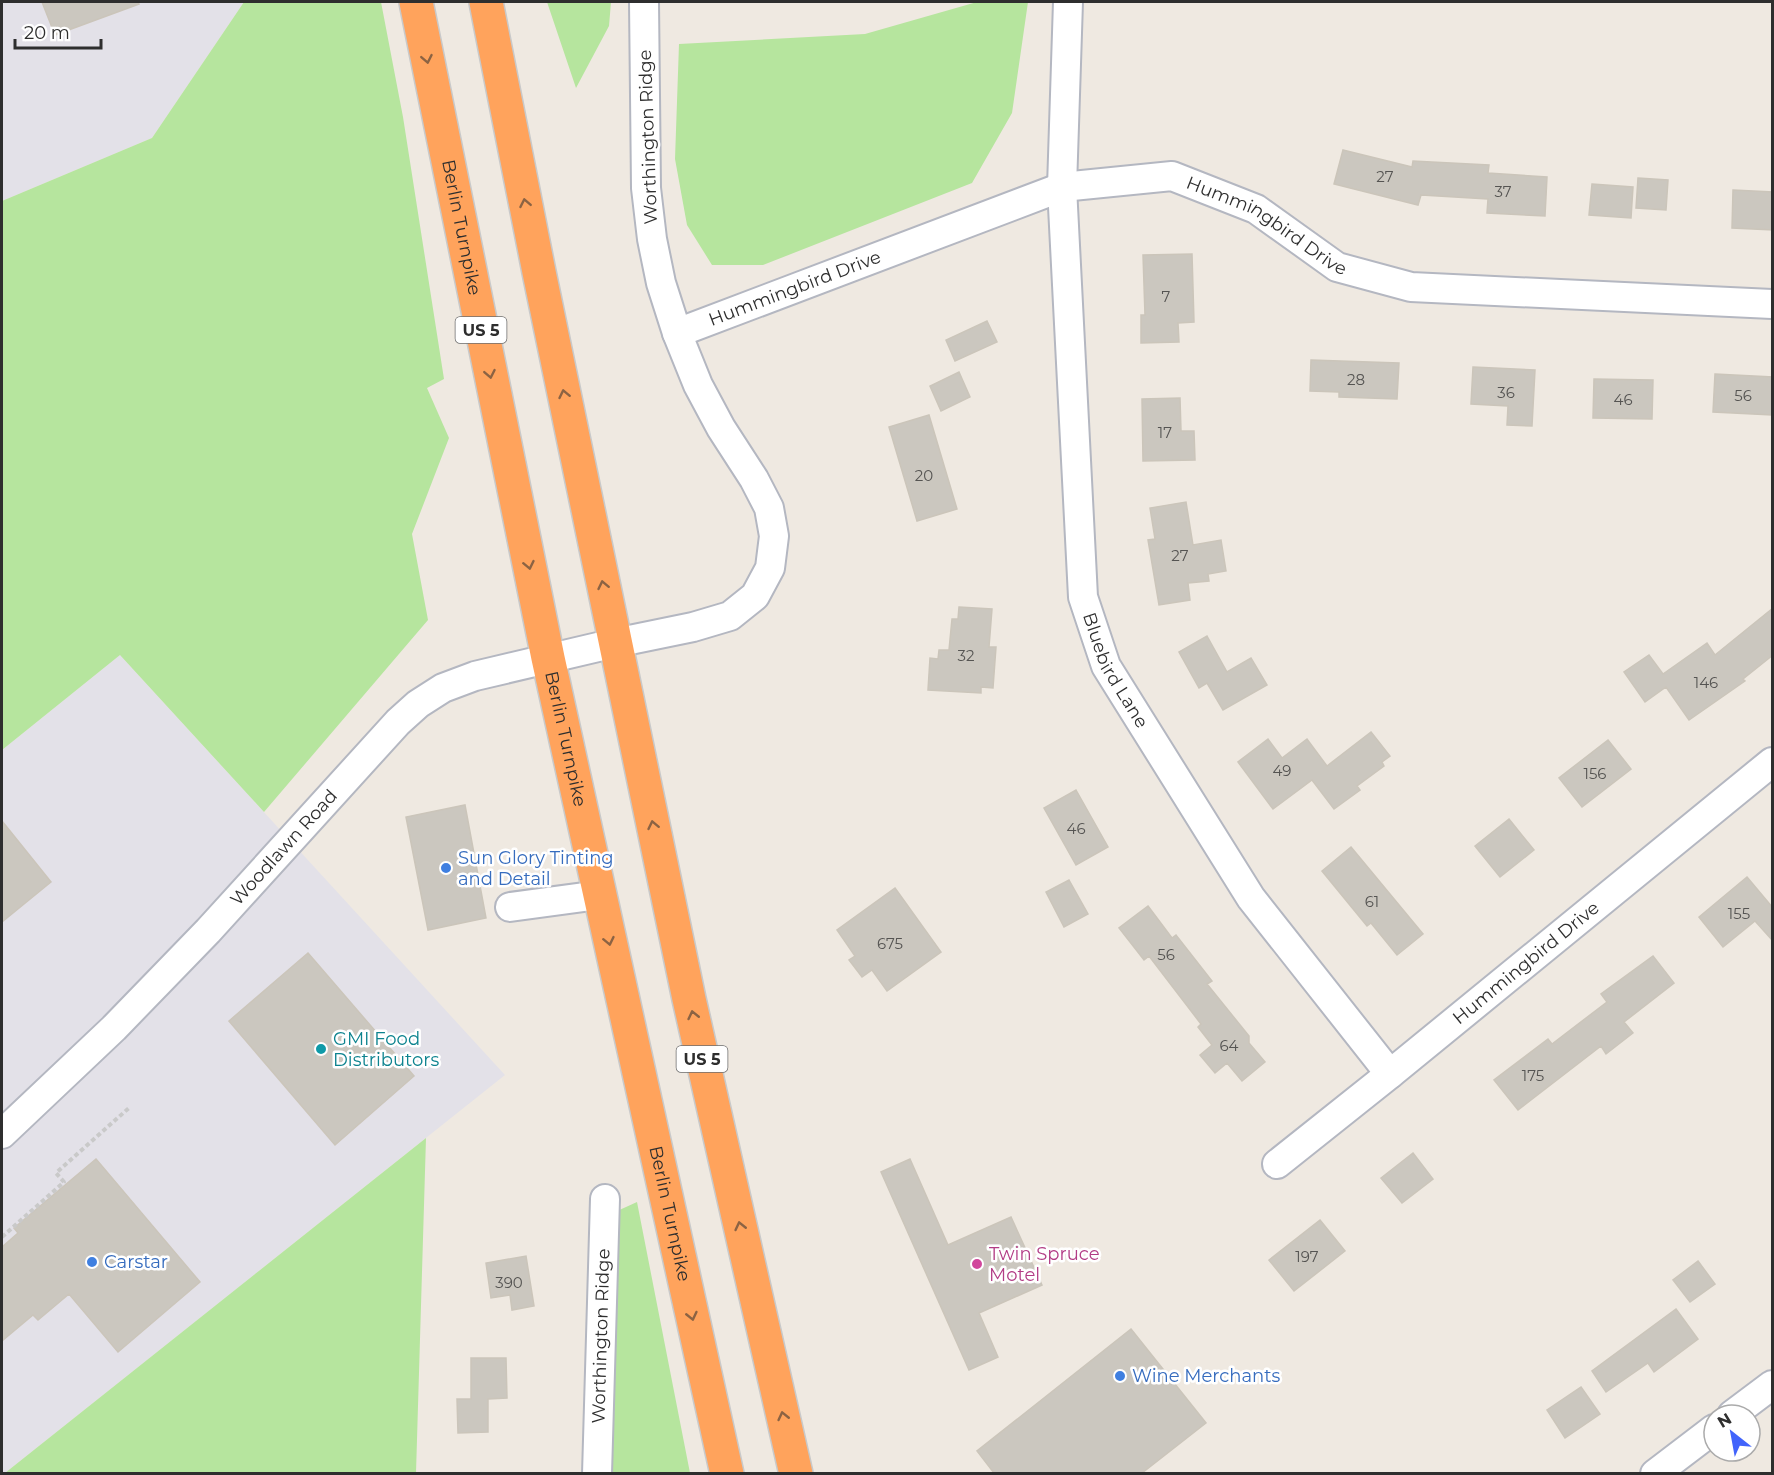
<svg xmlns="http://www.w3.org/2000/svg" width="1774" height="1475" font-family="Montserrat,sans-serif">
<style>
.industrial{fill:#e3e1e8}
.green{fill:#b6e59e}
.building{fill:#cbc7bf;stroke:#cbc5ba;stroke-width:1.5}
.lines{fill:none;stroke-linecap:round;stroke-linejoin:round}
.minor-casing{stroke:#b4b7c1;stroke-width:32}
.highway-casing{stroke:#c9c9c9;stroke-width:36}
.path{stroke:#c9c9c9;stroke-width:4;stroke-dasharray:4.5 3;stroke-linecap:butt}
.minor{stroke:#fff;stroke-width:28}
.highway{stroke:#ffa35c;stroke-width:33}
.oneway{stroke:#8c6343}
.shop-dot{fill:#3f7fe0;stroke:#fff;stroke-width:2}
.culture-dot{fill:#0f9aa8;stroke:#fff;stroke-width:2}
.hotel-dot{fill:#d1479c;stroke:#fff;stroke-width:2}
.labels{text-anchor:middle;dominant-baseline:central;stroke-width:5;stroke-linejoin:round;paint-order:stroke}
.number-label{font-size:15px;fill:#555452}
.shield{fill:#fff;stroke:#6d6d6d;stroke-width:1.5}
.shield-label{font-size:16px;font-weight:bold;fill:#2e2e2e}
.street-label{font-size:18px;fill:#2e2e2e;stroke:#fff}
.shop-label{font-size:18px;fill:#366cbe;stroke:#fff;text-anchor:start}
.culture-label{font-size:18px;fill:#0d838f;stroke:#fff;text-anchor:start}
.hotel-label{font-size:18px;fill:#b23c85;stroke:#fff;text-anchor:start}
</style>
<rect width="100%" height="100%" fill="#efe9e1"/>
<!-- industrial -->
<path class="industrial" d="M2 2H244L152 138 2 201Z
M120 655 505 1075 5 1473 2 1474V750Z"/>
<!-- green -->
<path class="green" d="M244 2H381L403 117 444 379 427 388 449 438 412 534 428 620 264 812 120 655 2 750V201L152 138Z
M547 2H611L609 26 576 88Z
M977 2H1028L1012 113 972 183 763 265H712L687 225 675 159 679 44 865 34Z
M426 1138 416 1473H5Z
M637 1202 690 1473 612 1474 615 1212Z"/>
<!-- building -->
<path class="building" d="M42 2H138L139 4 55 35Z
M1343 150 1412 167 1413 161 1489 165 1488 173 1547 177 1545 216 1487 213 1488 199 1421 195 1418 205 1334 184Z
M1638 178 1668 180 1666 210 1636 208Z
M1592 184 1633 187 1631 218 1589 215Z
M1733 190 1773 192V230L1732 228Z
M1192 254 1194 322 1178 323 1179 342 1141 343V315H1145L1143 255Z
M987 321 997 342 955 361 946 340Z
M1311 360 1399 363 1397 399 1339 397V392L1310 391Z
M1473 367 1535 370 1532 426 1507 425 1508 406 1471 404Z
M959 372 970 397 941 411 930 386Z
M1715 374 1773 377 1772 415 1713 412Z
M1594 379 1653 380 1652 419 1593 418Z
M1180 398 1181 431H1194L1195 460 1143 461 1142 399Z
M929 415 957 509 917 521 889 427Z
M1186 502 1193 545 1221 540 1226 571 1208 574 1209 581 1188 583 1190 600 1159 605 1148 540 1155 539 1150 508Z
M959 607 992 609 989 647H996L993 688 981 687V693L928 690 930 658 938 659 939 650H949L952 619H958Z
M1773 608V655L1743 679 1745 681 1689 720 1666 687 1645 702 1624 672 1649 655 1663 674 1707 643 1715 655Z
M1207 636 1227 672 1251 658 1267 685 1223 710 1207 683 1199 688 1179 652Z
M1371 732 1390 756 1382 762 1384 766 1357 786 1360 790 1334 809 1312 780 1273 809 1238 762 1268 739 1282 758 1307 739 1327 766Z
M1608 740 1631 769 1582 807 1559 778Z
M1076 790 1108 847 1076 865 1044 808Z
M465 805 486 918 428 930 406 817Z
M1509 819 1534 850 1500 877 1475 846Z
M2 821 51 882 2 922Z
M1351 847 1423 934 1397 955 1371 923 1367 926 1322 871Z
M1747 877 1773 908V941L1755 921 1723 947 1699 917Z
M1069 880 1088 914 1064 927 1046 892Z
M895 888 941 952 887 991 872 970 862 977 849 960 855 956 837 930Z
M1148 906 1172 938 1176 935 1212 981 1207 984 1249 1036V1043L1265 1062 1242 1081 1227 1063 1215 1073 1200 1055 1212 1045 1198 1027 1201 1024 1149 956 1144 960 1119 928Z
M308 953 414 1076 335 1145 229 1021Z
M1653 956 1674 983 1624 1022 1633 1033 1606 1054 1601 1046 1518 1110 1494 1080 1548 1039 1552 1044 1607 1002 1601 994Z
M1413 1153 1433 1179 1402 1203 1381 1178Z
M96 1159 200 1282 118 1352 69 1294 38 1320 33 1315 2 1341V1247L18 1233 14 1228Z
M910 1159 948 1245 1011 1217 1042 1285 979 1313 998 1357 969 1370 881 1172Z
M1320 1220 1345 1251 1294 1291 1269 1260Z
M526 1256 534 1306 512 1310 510 1295 491 1298 486 1263Z
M1698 1261 1715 1284 1690 1302 1673 1280Z
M1676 1309 1698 1339 1654 1372 1648 1363 1606 1392 1592 1371Z
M1131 1329 1206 1423 1142 1473H994L977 1451Z
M471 1358H506L507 1398 488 1399V1432L458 1433 457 1399H471Z
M1581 1387 1600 1414 1565 1438 1547 1410Z"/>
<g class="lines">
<!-- minor casing -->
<g class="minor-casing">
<g id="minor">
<path id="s1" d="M1068 2 1062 187 1083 597 1106 666 1251 898 1390 1074"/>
<path id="s2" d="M677 333 1062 187 1172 176 1256 209 1337 267 1411 287 1772 304"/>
<path d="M510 907 599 895"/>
<path id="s3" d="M2 1134 114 1028 208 931 398 722 418 704 443 688 475 676 615 643 693 627 730 616 755 596 770 568 774 536 769 508 754 479 721 428 698 385 677 333 661 283 652 239 646 188 644 2"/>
<path id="s4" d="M1277 1164 1390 1074 1772 762"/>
<path d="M1732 1415 1772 1385"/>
<path id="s5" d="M597 1474 605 1199"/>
<path d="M1655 1474 1714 1429"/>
</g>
</g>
<!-- highway casing -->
<g class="highway-casing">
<g id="highway">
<path id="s6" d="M416 2 548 658 727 1474"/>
<path d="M486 2 539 272 689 999 796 1474"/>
</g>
</g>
<!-- path -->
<path class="path" d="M2 1237 64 1182 56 1173 130 1107"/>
<!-- minor -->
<use href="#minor" class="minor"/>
<!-- highway -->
<use href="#highway" class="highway"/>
</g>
<!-- one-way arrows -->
<defs><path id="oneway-chevron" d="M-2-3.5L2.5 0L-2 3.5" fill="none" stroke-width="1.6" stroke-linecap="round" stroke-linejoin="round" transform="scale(1.5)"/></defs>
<g class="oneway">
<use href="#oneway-chevron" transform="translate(427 59) rotate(79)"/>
<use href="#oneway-chevron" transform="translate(525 203) rotate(-101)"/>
<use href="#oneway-chevron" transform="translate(490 374) rotate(79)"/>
<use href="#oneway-chevron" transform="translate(564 394) rotate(-102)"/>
<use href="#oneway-chevron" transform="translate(529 565) rotate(78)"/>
<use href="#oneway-chevron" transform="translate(603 585) rotate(-102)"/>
<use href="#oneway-chevron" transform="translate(653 825) rotate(-102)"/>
<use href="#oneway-chevron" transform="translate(609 941) rotate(78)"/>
<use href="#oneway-chevron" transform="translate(693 1015) rotate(-103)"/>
<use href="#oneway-chevron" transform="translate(740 1226) rotate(-103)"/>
<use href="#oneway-chevron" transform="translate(692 1316) rotate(77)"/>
<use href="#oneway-chevron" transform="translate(783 1416) rotate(-103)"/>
</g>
<!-- markers -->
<g class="shop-dot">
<circle cx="446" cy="868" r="6"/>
<circle cx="92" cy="1262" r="6"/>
<circle cx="1120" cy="1376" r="6"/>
</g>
<circle class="culture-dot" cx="321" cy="1049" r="6"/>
<circle class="hotel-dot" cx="977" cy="1264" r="6"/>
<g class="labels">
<!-- number labels -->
<g class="number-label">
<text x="1385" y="176">27</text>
<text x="1503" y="191">37</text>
<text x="1166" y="296">7</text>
<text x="1356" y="379">28</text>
<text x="1506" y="392">36</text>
<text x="1743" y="395">56</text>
<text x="1623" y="399">46</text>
<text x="1165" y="432">17</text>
<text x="924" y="475">20</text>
<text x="1180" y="555">27</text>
<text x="966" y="655">32</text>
<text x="1706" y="682">146</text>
<text x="1282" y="770">49</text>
<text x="1595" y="773">156</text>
<text x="1076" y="828">46</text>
<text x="1372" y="901">61</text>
<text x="1739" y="913">155</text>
<text x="890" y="943">675</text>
<text x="1166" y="954">56</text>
<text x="1229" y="1045">64</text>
<text x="1533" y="1075">175</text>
<text x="1307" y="1256">197</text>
<text x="509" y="1282">390</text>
</g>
<!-- shield labels -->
<g class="shield">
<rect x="455.5" y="317" width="51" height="26" rx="4.5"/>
<rect x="676.5" y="1046" width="51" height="26" rx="4.5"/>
</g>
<g class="shield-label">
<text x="481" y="330">US 5</text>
<text x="702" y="1059">US 5</text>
</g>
<!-- street labels -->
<g class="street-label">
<text transform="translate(648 137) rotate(-92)">Worthington Ridge</text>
<text stroke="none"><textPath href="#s2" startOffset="630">Hummingbird Drive</textPath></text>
<text stroke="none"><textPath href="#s6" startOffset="230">Berlin Turnpike</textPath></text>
<text stroke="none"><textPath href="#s2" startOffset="126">Hummingbird Drive</textPath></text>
<text stroke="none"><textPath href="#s1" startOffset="676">Bluebird Lane</textPath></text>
<text stroke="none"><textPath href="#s6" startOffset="752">Berlin Turnpike</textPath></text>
<text stroke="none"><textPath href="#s3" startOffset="402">Woodlawn Road</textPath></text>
<text stroke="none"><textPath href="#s4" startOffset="320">Hummingbird Drive</textPath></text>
<text stroke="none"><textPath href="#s6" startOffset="1238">Berlin Turnpike</textPath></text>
<text stroke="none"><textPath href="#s5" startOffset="138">Worthington Ridge</textPath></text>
</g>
<!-- shop labels -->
<g class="shop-label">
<text x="458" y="858">Sun Glory Tinting<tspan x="458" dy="21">and Detail</tspan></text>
<text x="104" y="1262">Carstar</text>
<text x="1132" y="1376">Wine Merchants</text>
</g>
<!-- culture labels -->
<g class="culture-label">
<text x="333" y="1039">GMI Food<tspan x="333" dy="21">Distributors</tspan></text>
</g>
<!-- hotel labels -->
<g class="hotel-label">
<text x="989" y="1254">Twin Spruce<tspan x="989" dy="21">Motel</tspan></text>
</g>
</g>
<!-- border -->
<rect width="1774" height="1475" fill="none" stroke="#2e2e2e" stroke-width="6"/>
<!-- north arrow -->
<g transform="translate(1732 1433) rotate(329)"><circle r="28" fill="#ffffff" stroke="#ababab" stroke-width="1.5"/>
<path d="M0-4.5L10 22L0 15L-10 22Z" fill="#4264fb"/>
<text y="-9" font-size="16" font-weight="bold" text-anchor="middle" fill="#2e2e2e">N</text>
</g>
<!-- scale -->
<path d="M15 39v9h86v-9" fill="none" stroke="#2e2e2e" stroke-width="3"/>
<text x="24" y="39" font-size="18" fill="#2e2e2e" stroke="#ffffff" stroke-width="4.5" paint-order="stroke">20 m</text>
</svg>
